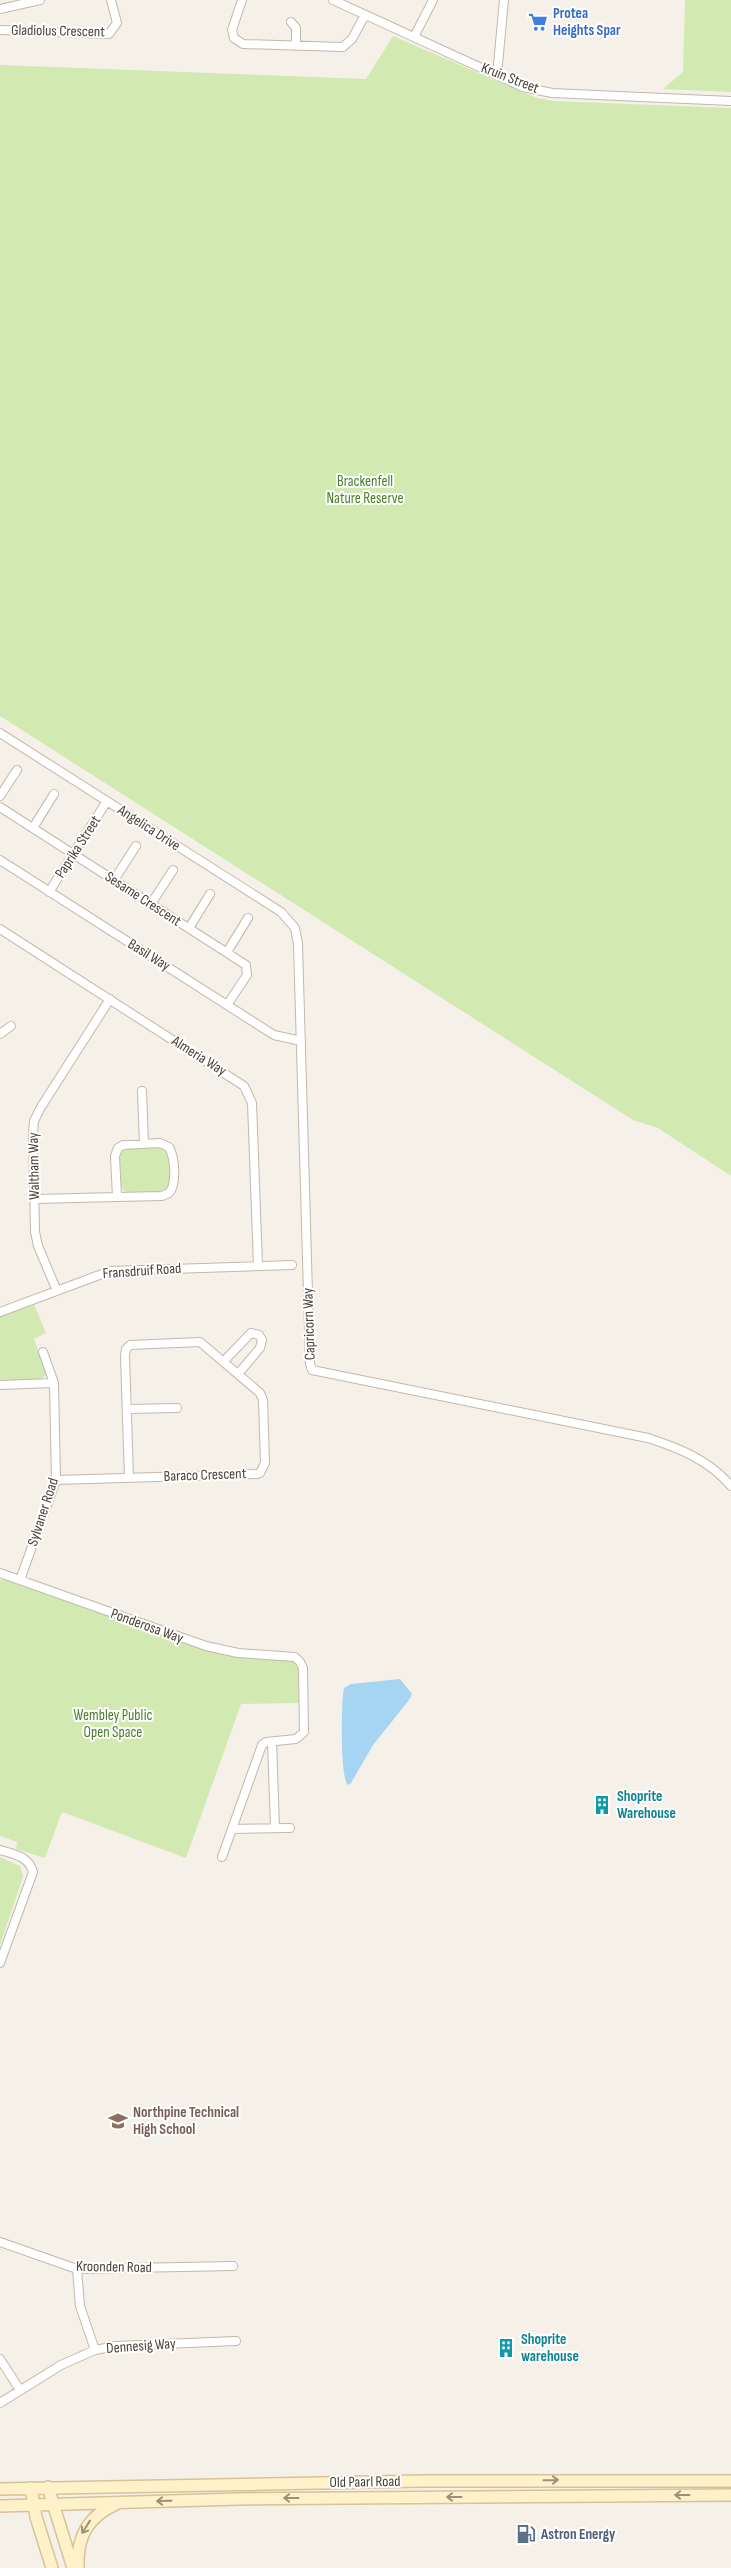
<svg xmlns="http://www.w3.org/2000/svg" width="731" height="2568" font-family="'Sofia Sans Condensed',sans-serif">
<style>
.green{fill:#d2eab1}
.water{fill:#a5d5f3}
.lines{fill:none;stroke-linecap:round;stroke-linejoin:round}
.minor-casing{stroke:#c1b9ab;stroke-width:10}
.secondary-casing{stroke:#d6c498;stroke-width:14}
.minor{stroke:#fff;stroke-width:8}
.secondary{stroke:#fff1c9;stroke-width:11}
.oneway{stroke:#9b9179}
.labels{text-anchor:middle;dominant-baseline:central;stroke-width:4;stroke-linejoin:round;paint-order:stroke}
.shop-label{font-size:15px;font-weight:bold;fill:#366cbe;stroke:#fff;text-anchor:start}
.street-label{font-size:15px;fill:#494237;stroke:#fff}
.park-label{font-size:15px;fill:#4b7e28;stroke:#fff}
.culture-label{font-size:15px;font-weight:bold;fill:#0d838f;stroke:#fff;text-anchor:start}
.education-label{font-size:15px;font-weight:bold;fill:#785e54;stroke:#fff;text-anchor:start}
.service-label{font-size:15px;font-weight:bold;fill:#4e5e75;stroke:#fff;text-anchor:start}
</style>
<rect width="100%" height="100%" fill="#f5f1e9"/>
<!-- green -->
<path class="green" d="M685 0H731V92L663 89 683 72Z
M393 36 537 98 554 101 731 108V1176L658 1128 633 1120 0 716V65L366 79Z
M127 1148C152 1148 169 1138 170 1170 170 1177 171 1183 167 1189 157 1194 134 1195 124 1191 116 1181 115 1153 127 1148Z
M34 1304 46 1333 34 1339 47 1375 41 1379 0 1380V1315Z
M7 1579 204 1650 249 1659 291 1660 298 1665 299 1703 241 1704 186 1858 62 1812 45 1858 16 1849 17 1842 0 1836V1580Z
M0 1857 20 1866 23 1877 0 1945Z"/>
<!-- water -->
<path class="water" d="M400 1679 412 1694 409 1700 373 1745 351 1783 348 1785C340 1779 341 1701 344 1688L351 1684Z"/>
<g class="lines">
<!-- minor casing -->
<g class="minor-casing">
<path id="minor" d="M242 0 232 30 234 38 243 44 343 47 352 39 365 15
M333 0 523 87 552 93 731 101
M0 9 40 0
M291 22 296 28V46
M0 30 109 34 117 23 111 0
M414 37 433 0
M497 75 504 0
M0 733 281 912 295 928 298 944 310 1364 312 1370 648 1438C679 1448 709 1460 731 1486
M0 796 17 770
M0 807 246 965 247 975 227 1005
M33 828 54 794
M0 860 274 1035 301 1041
M114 880 136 846
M49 892 107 801
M151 904 173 870
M189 928 210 894
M0 929 244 1086 252 1103 258 1266
M227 952 248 918
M0 1034 11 1026
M142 1091 144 1144
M35 1199 117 1197 115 1156 118 1148 123 1145 160 1143 169 1147C175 1158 177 1184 169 1193L162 1196 117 1197
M57 1291 38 1246 35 1232 33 1133 34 1121 41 1107 110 999
M0 1312 110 1271 292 1265
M224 1361 251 1333 259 1335 262 1340 260 1348 238 1374
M0 1385 54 1383
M127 1409 177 1408
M56 1480 257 1474 260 1473 265 1463 263 1400 260 1393 200 1342 130 1345 126 1349 125 1356 129 1478
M0 1573 206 1646 238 1653 295 1657 300 1662 303 1668 304 1732 296 1739 266 1742 262 1745 222 1857
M20 1580 56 1480 54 1383 43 1352
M272 1742 275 1828
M232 1829 290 1828
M0 1850C13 1854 29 1856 33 1872L0 1963
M0 2242 77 2269 233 2266
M77 2269 80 2306 95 2350
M0 2359 20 2390
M0 2403 61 2365 95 2350 116 2346 236 2341"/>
</g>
<!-- secondary casing -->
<g class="secondary-casing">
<path id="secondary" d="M48 2487 73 2568
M31 2488 36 2517 52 2568
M0 2489 423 2481H731
M0 2506 238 2499 731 2495
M78 2568C77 2537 87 2517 116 2504"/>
</g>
<!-- minor -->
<use href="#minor" class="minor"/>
<!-- secondary -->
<use href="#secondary" class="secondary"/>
</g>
<!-- one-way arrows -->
<defs><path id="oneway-shaft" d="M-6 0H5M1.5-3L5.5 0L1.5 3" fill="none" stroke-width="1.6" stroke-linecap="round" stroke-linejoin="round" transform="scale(1.25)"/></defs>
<g class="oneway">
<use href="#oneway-shaft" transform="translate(551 2480) rotate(-1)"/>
<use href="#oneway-shaft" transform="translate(682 2495) rotate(180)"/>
<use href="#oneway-shaft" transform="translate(454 2497) rotate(180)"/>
<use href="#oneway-shaft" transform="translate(291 2498) rotate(180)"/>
<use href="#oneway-shaft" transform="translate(164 2501) rotate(179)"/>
<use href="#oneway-shaft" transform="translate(86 2527) rotate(122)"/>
</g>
<!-- icons -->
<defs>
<g id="supermarket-bare" transform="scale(1.5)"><path d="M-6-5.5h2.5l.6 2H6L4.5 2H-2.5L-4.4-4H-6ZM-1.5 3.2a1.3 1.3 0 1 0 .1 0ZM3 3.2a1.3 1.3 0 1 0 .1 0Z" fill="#3f7fe0" stroke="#fff" stroke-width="2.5" paint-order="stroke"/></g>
<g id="building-bare" transform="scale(1.5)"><path d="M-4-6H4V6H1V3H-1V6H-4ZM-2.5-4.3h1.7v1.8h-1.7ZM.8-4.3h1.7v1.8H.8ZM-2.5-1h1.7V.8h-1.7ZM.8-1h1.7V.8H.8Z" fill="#0f9aa8" stroke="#fff" stroke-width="2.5" paint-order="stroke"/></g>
<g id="school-bare" transform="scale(1.5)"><path d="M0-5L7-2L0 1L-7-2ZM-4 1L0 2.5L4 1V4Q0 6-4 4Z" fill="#8d6e63" stroke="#fff" stroke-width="2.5" paint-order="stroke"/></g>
<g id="fuel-bare" transform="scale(1.5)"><path d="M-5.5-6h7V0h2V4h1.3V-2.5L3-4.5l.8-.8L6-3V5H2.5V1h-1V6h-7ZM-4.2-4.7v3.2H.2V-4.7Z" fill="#5c6f8a" stroke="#fff" stroke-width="2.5" paint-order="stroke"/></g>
</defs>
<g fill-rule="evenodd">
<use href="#supermarket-bare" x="538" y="22"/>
<use href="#building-bare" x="602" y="1805"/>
<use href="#school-bare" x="118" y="2121"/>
<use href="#building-bare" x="506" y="2348"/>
<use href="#fuel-bare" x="526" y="2534"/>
</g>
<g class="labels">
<!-- shop labels -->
<g class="shop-label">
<text x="553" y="13">Protea<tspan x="553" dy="17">Heights Spar</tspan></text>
</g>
<!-- street labels -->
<g class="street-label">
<text transform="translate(58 31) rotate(1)">Gladiolus Crescent</text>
<text transform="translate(510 78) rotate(21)">Kruin Street</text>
<text transform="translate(149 828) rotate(33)">Angelica Drive</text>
<text transform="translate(78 847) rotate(-57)">Paprika Street</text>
<text transform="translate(143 899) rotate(33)">Sesame Crescent</text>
<text transform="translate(149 955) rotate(32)">Basil Way</text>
<text transform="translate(199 1056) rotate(32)">Almeria Way</text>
<text transform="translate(34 1166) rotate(-91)">Waltham Way</text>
<text transform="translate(142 1271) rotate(-4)">Fransdruif Road</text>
<text transform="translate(309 1324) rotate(-92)">Capricorn Way</text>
<text transform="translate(205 1475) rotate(-2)">Baraco Crescent</text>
<text transform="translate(43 1512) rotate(-72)">Sylvaner Road</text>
<text transform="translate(147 1626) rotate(20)">Ponderosa Way</text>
<text transform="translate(114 2267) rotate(1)">Kroonden Road</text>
<text transform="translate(141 2346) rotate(-4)">Dennesig Way</text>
<text transform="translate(365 2482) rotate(-1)">Old Paarl Road</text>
</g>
<!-- park labels -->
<g class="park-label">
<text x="365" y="481">Brackenfell<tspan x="365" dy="17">Nature Reserve</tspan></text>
<text x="113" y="1715">Wembley Public<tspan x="113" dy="17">Open Space</tspan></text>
</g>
<!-- culture labels -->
<g class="culture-label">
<text x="617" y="1796">Shoprite<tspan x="617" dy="17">Warehouse</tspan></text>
<text x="521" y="2339">Shoprite<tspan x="521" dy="17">warehouse</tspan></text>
</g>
<!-- education labels -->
<g class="education-label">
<text x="133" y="2112">Northpine Technical<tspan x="133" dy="17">High School</tspan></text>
</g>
<!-- service labels -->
<g class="service-label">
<text x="541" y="2534">Astron Energy</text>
</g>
</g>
</svg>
